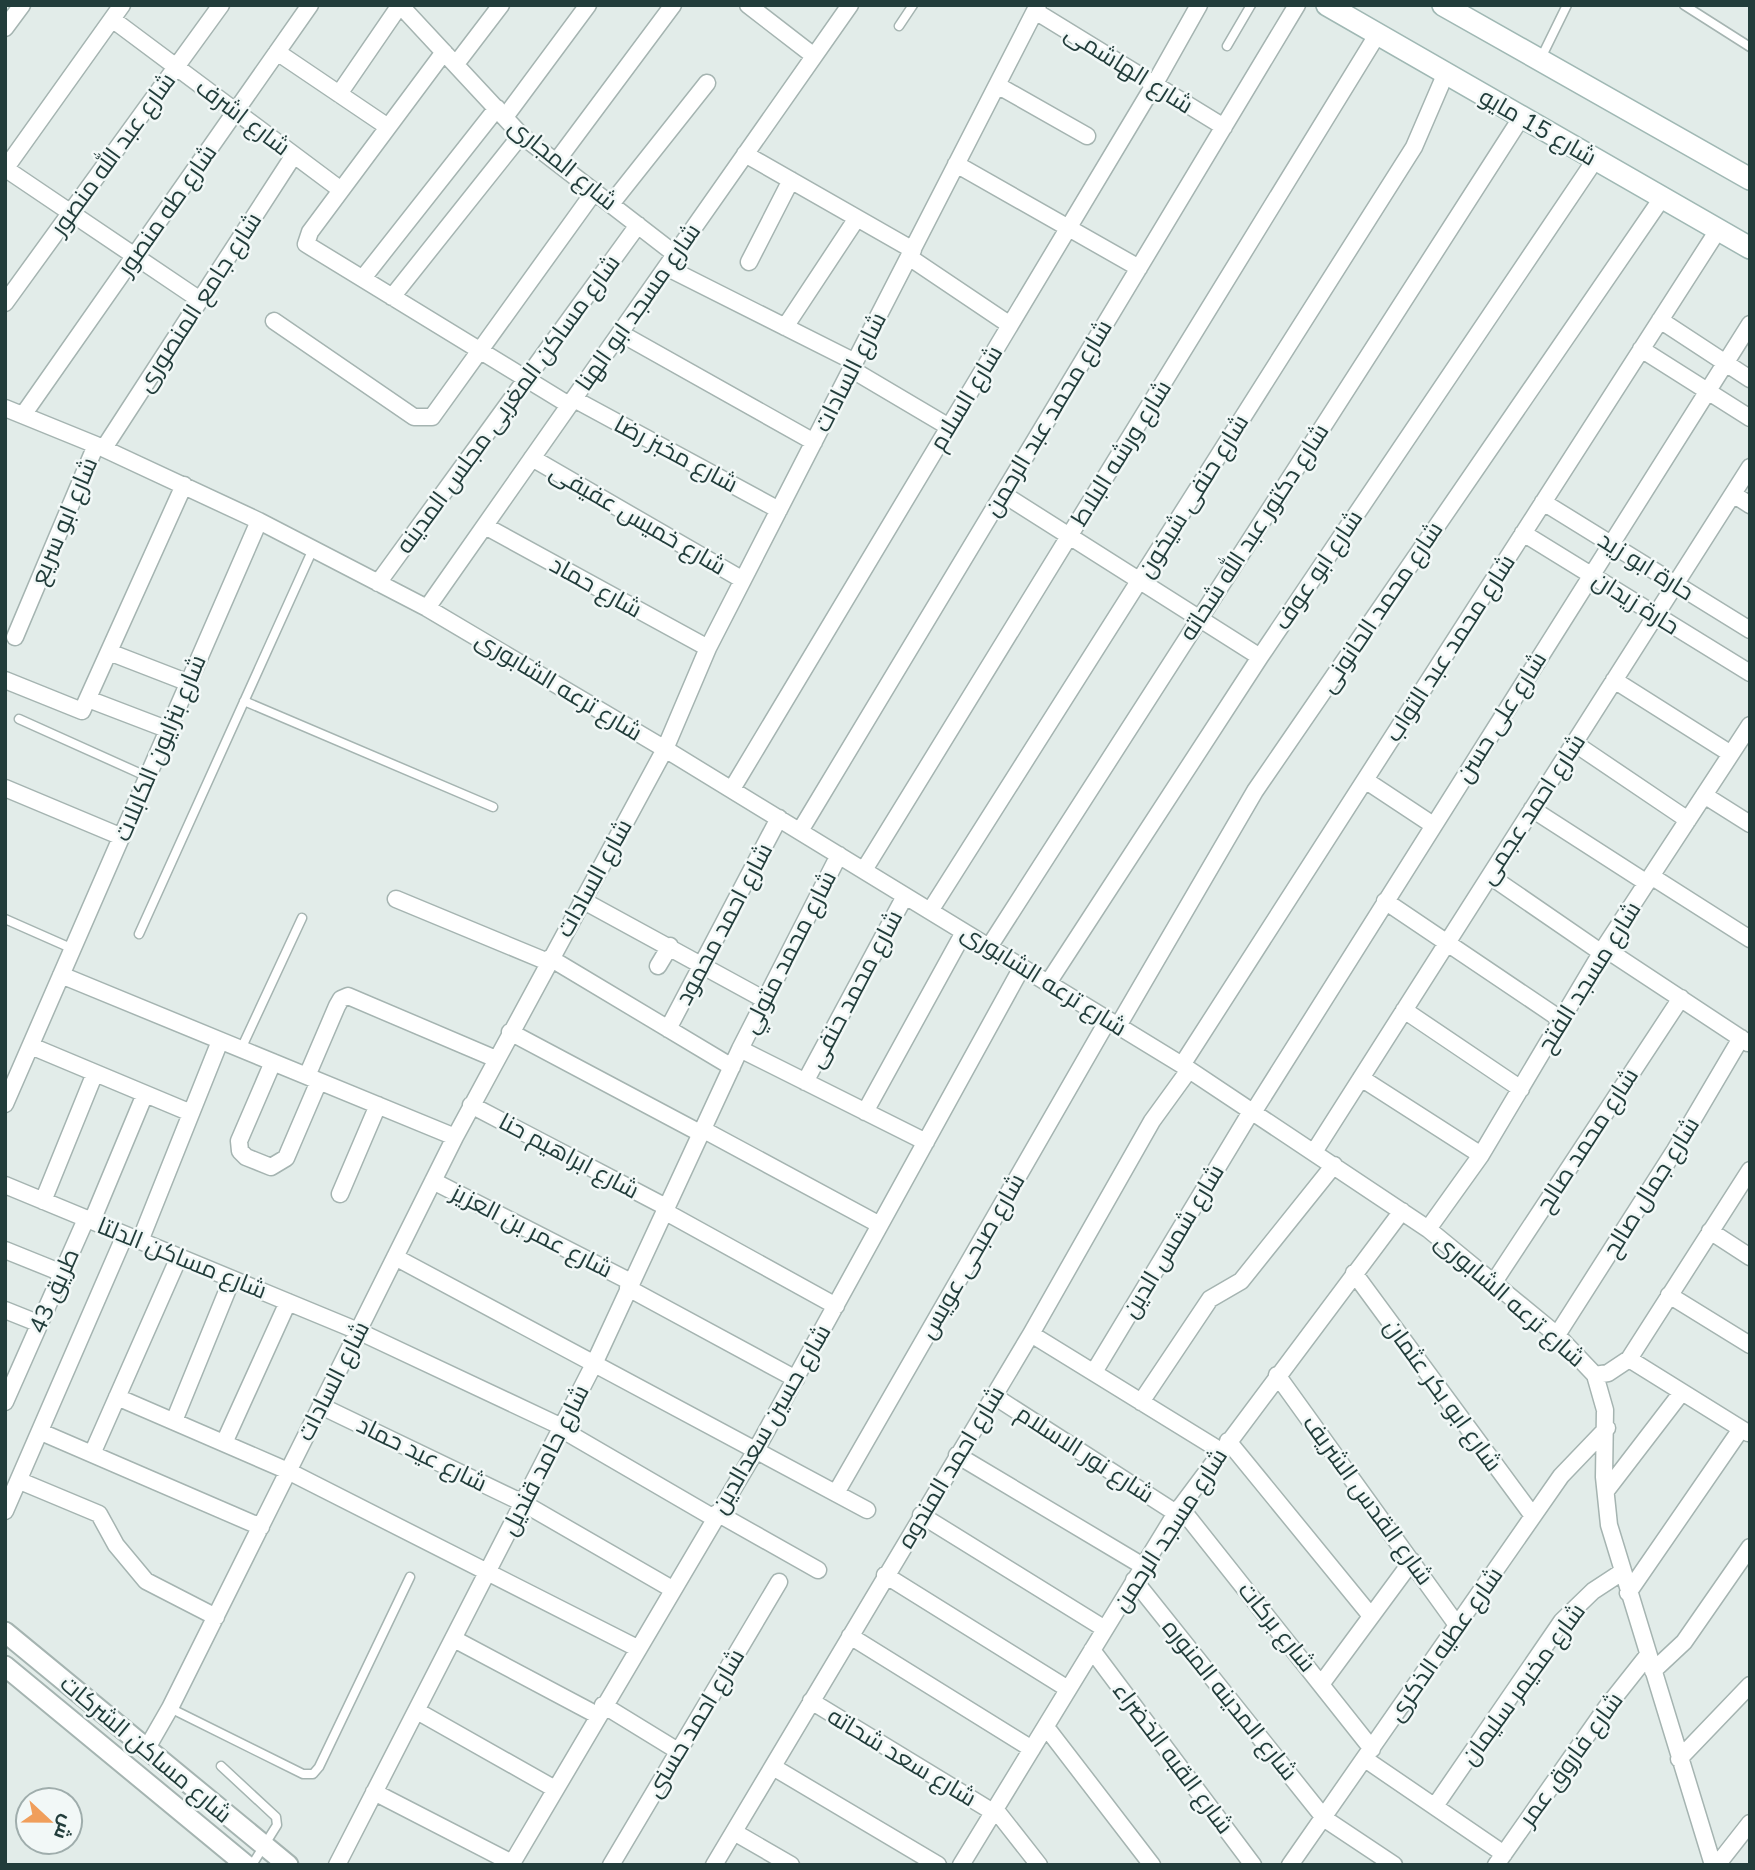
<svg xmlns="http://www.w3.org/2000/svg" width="1755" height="1870" font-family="'Nunito Sans',Cairo,sans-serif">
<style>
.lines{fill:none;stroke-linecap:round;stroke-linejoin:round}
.service-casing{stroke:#a5b4b1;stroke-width:11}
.minor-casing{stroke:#a5b4b1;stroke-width:19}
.tertiary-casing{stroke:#a5b4b1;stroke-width:23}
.secondary-casing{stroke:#a0b8b4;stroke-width:24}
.service{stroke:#fff;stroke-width:8}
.minor{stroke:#fff;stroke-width:16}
.tertiary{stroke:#fff;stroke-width:19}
.secondary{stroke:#fff;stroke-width:21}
.labels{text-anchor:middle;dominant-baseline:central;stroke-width:5;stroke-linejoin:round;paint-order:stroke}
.street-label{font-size:24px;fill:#223d3b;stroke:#f2f8f7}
</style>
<rect width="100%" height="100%" fill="#e2ece9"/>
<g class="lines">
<!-- service casing -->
<g class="service-casing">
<path id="service" d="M1684 5 1750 47
M899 26 913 5
M1227 46 1251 5
M1541 58 1567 5
M244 701 493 807
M19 719 148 777
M5 919 73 949
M139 934 313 549
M241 1049 302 918
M170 1708 303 1774H313L319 1767 410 1577
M221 1766 276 1817 277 1825 252 1865"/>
</g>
<!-- minor casing -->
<g class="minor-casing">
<path id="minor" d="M400 5 521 135 675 254
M748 5 814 56
M1035 11 1224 127
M112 19 341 190
M5 28 22 5
M277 52 388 127
M444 52 310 232 306 244 569 405
M456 64 501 5
M997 85 1087 136
M339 94 400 5
M505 117 588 5
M745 154 913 250
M556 162 673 5
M956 164 1139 268
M5 169 122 5
M6 169 200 300
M611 204 707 83
M909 257 1010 325
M749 262 791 180
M666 267 855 362
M363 278 497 108
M392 297 521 135
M5 303 221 5
M1660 320 1750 379
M274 321 414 417H432L594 192
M785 327 857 218
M620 333 814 442
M1641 349 1750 418
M851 369 949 427
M574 399 779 510
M5 408 96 445 259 521 427 608 665 749 1182 1065 1428 1229 1557 1335 1595 1375 1605 1410 1604 1477 1609 1525 1713 1865
M23 415 310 5
M104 448 294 155
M532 458 743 580
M1003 494 1260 657
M1733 494 1750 505
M1543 502 1750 630
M485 526 708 648
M1523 533 1750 673
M378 583 638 225
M427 608 850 5
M15 637 96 445
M109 652 189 683
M5 680 82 711 184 485
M1614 680 1731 754
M88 699 169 730
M1574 743 1688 820
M1365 780 1433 825
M5 788 122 837
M732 789 1154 85 1199 5
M1704 795 1750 824
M1532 809 1647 883
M800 831 1297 5
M864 870 1377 35
M1490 876 1602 953
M1651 876 1750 939
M396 899 548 962
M582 900 765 1000
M1385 901 1560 1019
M930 911 1414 147 1445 75
M989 947 1521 118
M1604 948 1748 1043
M550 958 732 1067
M658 966 670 946
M61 975 455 1137
M1048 983 1260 657 1595 160
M1404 1010 1521 1089
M1118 1026 1255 791 1662 198
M668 1029 779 818
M510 1032 700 1133
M31 1046 191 1113
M740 1049 926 1142
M273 1062 239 1141 240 1151 246 1157 271 1167 286 1158 319 1081
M1182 1065 1718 230
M307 1076 337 1006 341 999 348 996 496 1059
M1361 1078 1481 1155
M805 1082 905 896
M5 1104 259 521
M471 1105 666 1207
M1254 1111 1750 324
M865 1112 964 932
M702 1129 880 1225
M1314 1152 1750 467
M433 1181 631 1282
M5 1185 358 1331 562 1427
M340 1194 378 1105
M43 1201 95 1073
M664 1211 836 1306
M92 1221 145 1094
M1428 1229 1481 1155 1604 948 1750 725
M1710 1231 1750 1257
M140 1241 220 1041
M5 1250 62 1273
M395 1257 867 1510
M1354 1273 1533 1516
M1494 1282 1681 998
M628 1288 796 1379
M1669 1295 1750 1345
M5 1310 40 1324
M1031 1334 1221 1451
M1557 1335 1675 1150 1741 1038
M1629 1359 1748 1433
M1094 1372 1252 1110
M1277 1375 1457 1625
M1595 1375 1608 1373 1629 1359 1750 1170
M994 1396 1176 1513
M117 1397 288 1471 637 1648
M5 1402 86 1219
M1141 1402 1210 1299 1241 1281 1334 1165
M321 1406 523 1503 672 1589
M174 1421 232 1279
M561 1429 714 1518
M41 1432 261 1527
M1228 1441 1371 1616
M224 1443 288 1302
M92 1454 179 1257
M957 1455 1143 1566
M20 1481 99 1514 116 1545 146 1581 216 1617
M1606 1491 1682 1392
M836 1493 1108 1020
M1180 1507 1372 1749
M5 1511 125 1235
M717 1513 818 1570
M921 1515 1105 1629
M885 1575 1068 1689
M1134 1580 1325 1819 1394 1865
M1628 1593 1741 1429
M850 1636 1032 1749
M454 1639 597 1715
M1092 1650 1253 1865
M1653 1671 1684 1642 1750 1547
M1322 1683 1412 1561
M811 1701 993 1812
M603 1705 678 1751
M417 1711 555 1789
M1046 1727 1152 1865
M147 1748 170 1708 455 1137 665 749 708 648 1038 5
M1365 1759 1504 1854
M1679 1759 1750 1685
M773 1767 938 1865
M374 1792 512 1863
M1435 1806 1562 1621 1593 1591 1622 1572
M995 1809 1039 1865
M734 1832 791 1865
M337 1865 594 1364 740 1049 839 855
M511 1865 756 1450 1022 967
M611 1865 779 1582
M714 1865 1031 1334 1152 1121 1189 1070
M961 1865 1176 1513 1402 1211
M1290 1865 1561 1476 1607 1428
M1496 1865 1606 1708 1648 1655
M1717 1865 1750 1823"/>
</g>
<!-- tertiary casing -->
<g class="tertiary-casing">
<path id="tertiary" d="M5 1632 288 1865
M5 1666 246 1865"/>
</g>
<!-- secondary casing -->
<g class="secondary-casing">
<path id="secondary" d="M1327 5 1750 248
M1443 5 1750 179"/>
</g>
<!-- service -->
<use href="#service" class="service"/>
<!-- minor -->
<use href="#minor" class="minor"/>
<!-- tertiary -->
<use href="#tertiary" class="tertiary"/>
<!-- secondary -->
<use href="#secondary" class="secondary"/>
</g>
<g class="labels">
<!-- street labels -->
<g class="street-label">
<text transform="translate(1129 69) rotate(32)">شارع الهاشمى</text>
<text transform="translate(243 117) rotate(37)">شارع اشرف</text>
<text transform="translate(1538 127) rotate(30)">شارع 15 مايو</text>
<text transform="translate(113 154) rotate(-54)">شارع عبد الله منصور</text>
<text transform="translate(563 164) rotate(39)">شارع المجارى</text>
<text transform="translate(167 210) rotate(-55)">شارع طه منصور</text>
<text transform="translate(199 302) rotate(-57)">شارع جامع المنصورى</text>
<text transform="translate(638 307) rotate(-55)">شارع مسجد ابو الهنا</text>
<text transform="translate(850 372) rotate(-63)">شارع السادات</text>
<text transform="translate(966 398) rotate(-59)">شارع السلام</text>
<text transform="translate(508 404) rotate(-54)">شارع مساكن المغربى مجلس المدينه</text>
<text transform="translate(1048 418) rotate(-59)">شارع محمد عبد الرحمن</text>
<text transform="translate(1121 453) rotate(-58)">شارع ورشه البلاط</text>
<text transform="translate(676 454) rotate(28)">شارع مخبز رضا</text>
<text transform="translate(1193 496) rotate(-58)">شارع حنفى شيخون</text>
<text transform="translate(638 519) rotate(30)">شارع خميس عفيفى</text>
<text transform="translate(64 521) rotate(-67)">شارع ابو سريع</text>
<text transform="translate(1254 532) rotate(-57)">شارع دكتور عبد الله شحاته</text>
<text transform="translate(1646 566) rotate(32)">حارة ابو زيد</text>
<text transform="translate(1318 570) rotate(-56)">شارع ابو عوف</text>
<text transform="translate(596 587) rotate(29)">شارع حماد</text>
<text transform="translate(1636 603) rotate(32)">حارة زيدان</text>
<text transform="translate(1381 607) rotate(-56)">شارع محمد الحانونى</text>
<text transform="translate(1450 648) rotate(-57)">شارع محمد عبد التواب</text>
<text transform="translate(559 686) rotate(31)">شارع ترعه الشابورى</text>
<text transform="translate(1501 717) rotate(-58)">شارع على حسن</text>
<text transform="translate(160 748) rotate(-67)">شارع بنزايون الكابلات</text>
<text transform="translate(1532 809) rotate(-57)">شارع احمد عجمى</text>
<text transform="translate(594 878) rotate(-61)">شارع السادات</text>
<text transform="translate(724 924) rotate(-62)">شارع احمد محمود</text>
<text transform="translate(789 952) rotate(-63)">شارع محمد متولي</text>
<text transform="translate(1589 977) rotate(-58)">شارع مسجد الفتح</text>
<text transform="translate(1044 980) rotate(32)">شارع ترعه الشابورى</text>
<text transform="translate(855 989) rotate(-62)">شارع محمد حنفى</text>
<text transform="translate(1587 1140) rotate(-57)">شارع محمد صالح</text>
<text transform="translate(569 1156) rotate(28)">شارع ابراهيم حنا</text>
<text transform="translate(1651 1187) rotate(-58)">شارع جمال صالح</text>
<text transform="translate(532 1231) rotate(27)">شارع عمر بن العزيز</text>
<text transform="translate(1173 1241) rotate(-59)">شارع شمس الدين</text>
<text transform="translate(972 1256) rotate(-60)">شارع صبحى عويس</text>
<text transform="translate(182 1258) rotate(22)">شارع مساكن الدلتا</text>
<text transform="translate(54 1291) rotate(-66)">طريق 43</text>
<text transform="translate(1510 1300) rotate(41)">شارع ترعه الشابورى</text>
<text transform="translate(333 1381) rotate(-63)">شارع السادات</text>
<text transform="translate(1443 1395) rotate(54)">شارع ابو بكر عثمان</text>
<text transform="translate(771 1419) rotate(-60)">شارع حسين سعدالدين</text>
<text transform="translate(422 1454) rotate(26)">شارع عيد حماد</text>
<text transform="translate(1085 1454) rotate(33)">شارع نور الاسلام</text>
<text transform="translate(545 1460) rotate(-63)">شارع حامد قنديل</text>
<text transform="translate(951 1467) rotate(-59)">شارع احمد المندوه</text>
<text transform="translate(1368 1500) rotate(54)">شارع القدس الشريف</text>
<text transform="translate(1170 1530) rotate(-57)">شارع مسجد الرحمن</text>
<text transform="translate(1277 1627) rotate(51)">شارع بركات</text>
<text transform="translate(1445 1644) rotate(-55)">شارع عطيه الذكرى</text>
<text transform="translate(1523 1684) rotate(-54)">شارع مخيمر سليمان</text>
<text transform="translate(1230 1700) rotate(51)">شارع المدينه المنوره</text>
<text transform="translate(695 1723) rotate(-59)">شارع احمد حسنى</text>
<text transform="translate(146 1749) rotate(40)">شارع مساكن الشركات</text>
<text transform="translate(902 1757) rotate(31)">شارع سعد شحاته</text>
<text transform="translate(1173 1758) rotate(53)">شارع القبه الخضراء</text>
<text transform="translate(1571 1759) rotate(-54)">شارع فاروق عمر</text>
</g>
</g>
<!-- border -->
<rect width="1755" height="1870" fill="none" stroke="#223d3b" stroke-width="14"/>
<!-- north arrow -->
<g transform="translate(49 1821) rotate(112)"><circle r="33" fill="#f2f8f7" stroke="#9fadac" stroke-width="2"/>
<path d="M0-5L12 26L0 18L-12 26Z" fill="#f09e5b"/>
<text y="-10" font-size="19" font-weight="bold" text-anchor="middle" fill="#223d3b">ش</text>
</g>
</svg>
